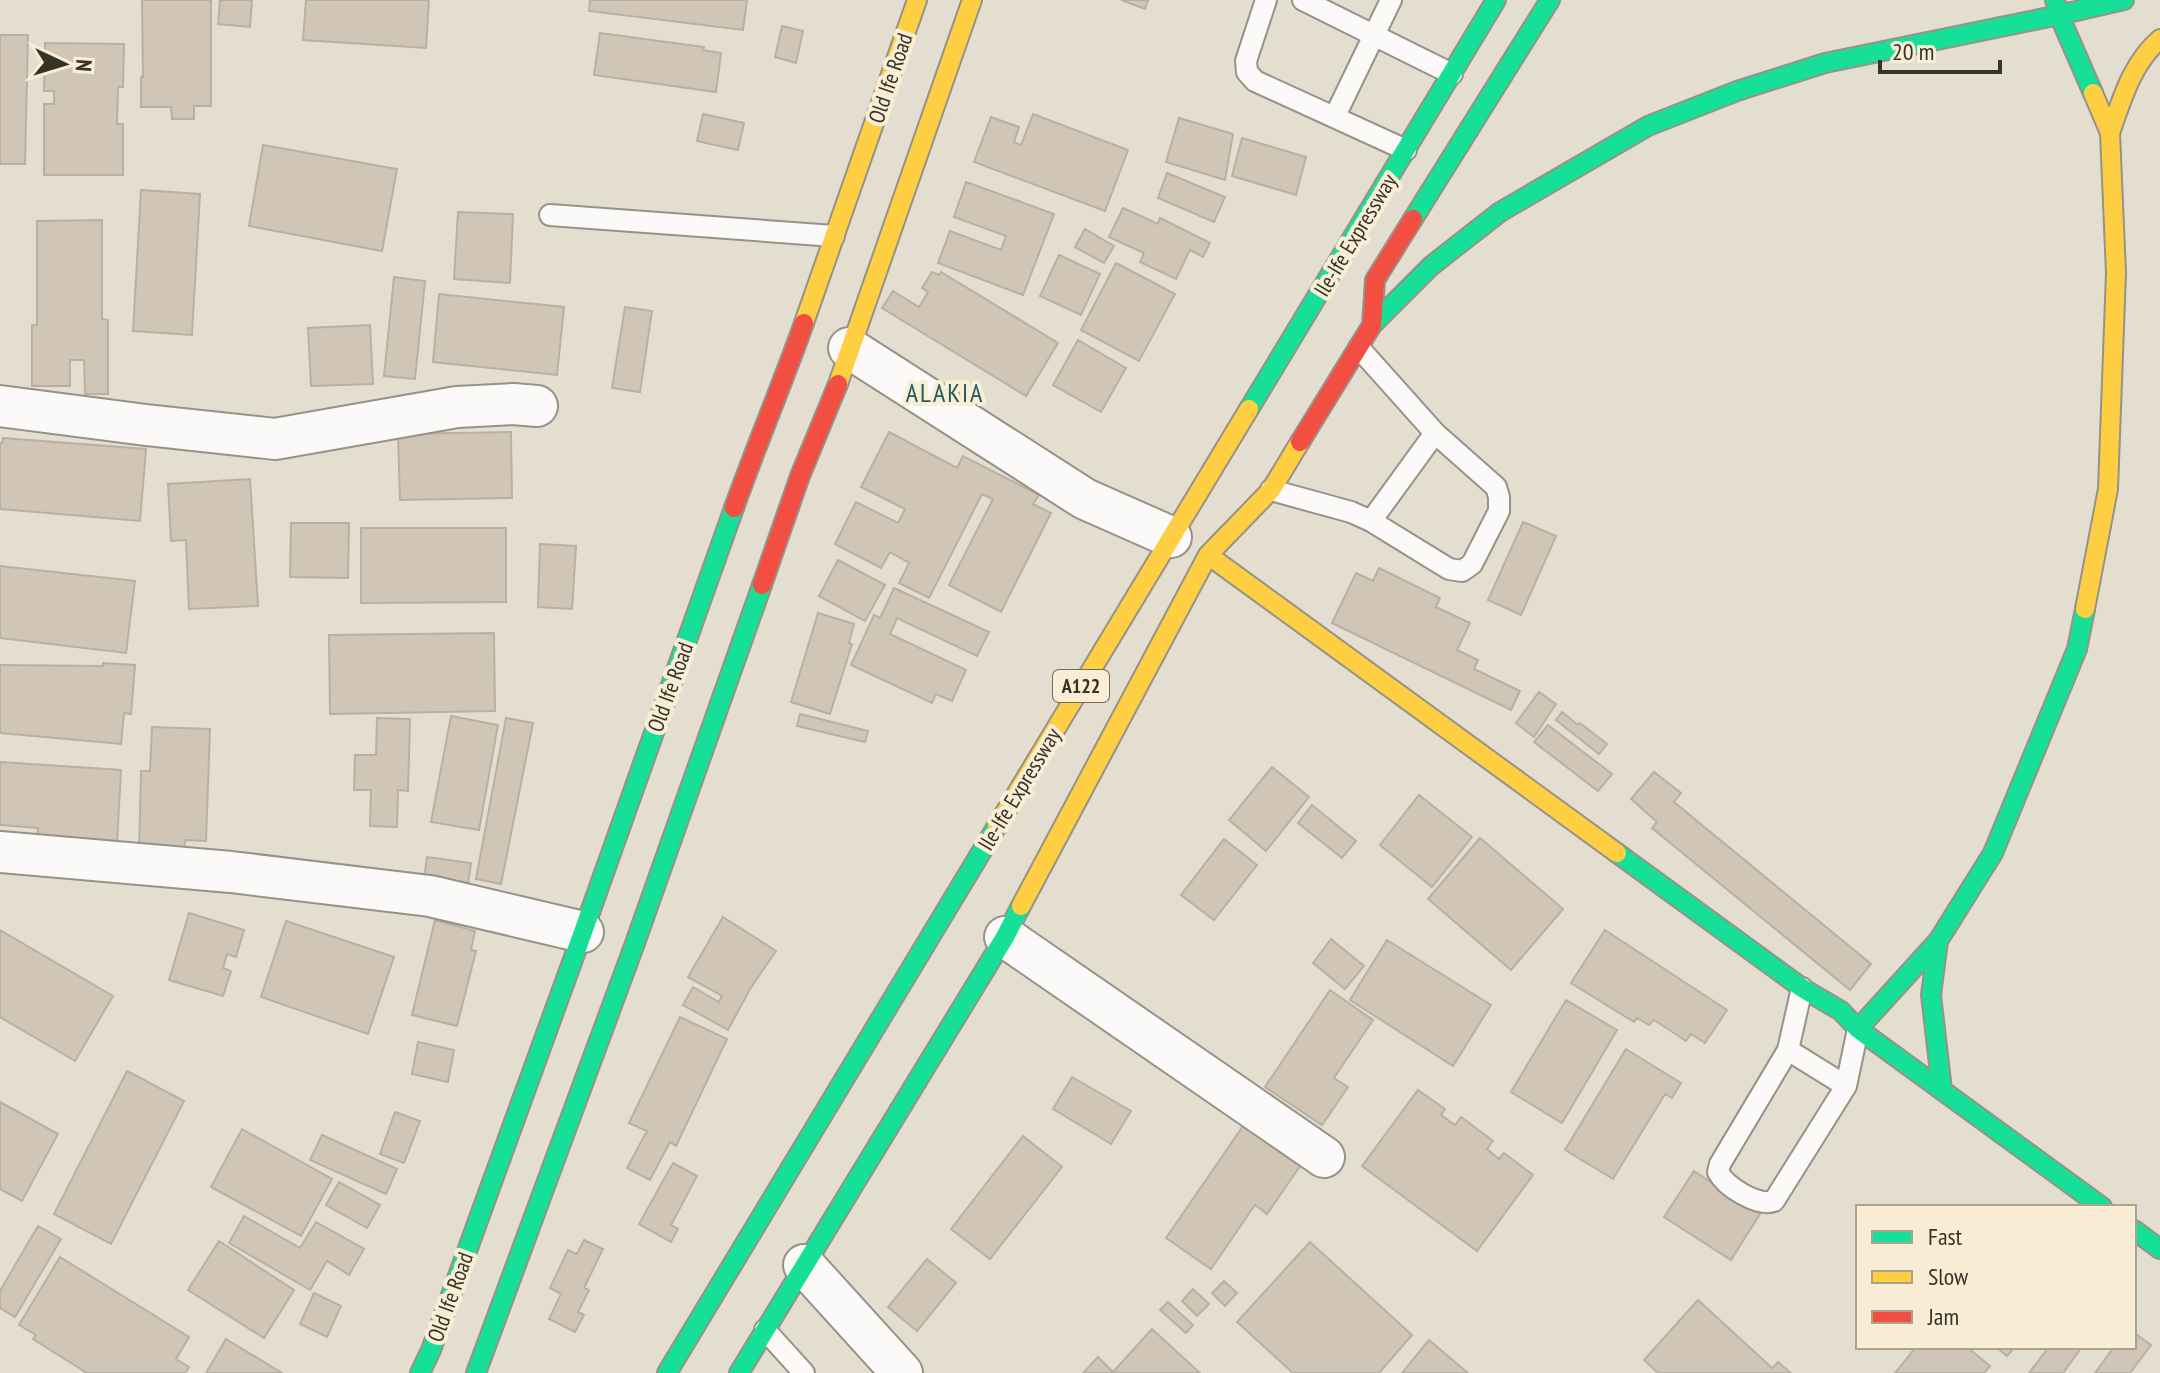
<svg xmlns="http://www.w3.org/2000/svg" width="2160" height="1373" font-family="'PT Sans Narrow',sans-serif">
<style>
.building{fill:#d1c5b6;stroke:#b7b0a6;stroke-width:2}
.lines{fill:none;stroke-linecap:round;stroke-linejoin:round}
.lane-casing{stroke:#969287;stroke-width:24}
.street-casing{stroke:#969287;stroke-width:44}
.fast-casing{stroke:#969287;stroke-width:22}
.slow-casing{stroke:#969287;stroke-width:22}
.jam-casing{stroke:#969287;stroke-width:22}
.lane{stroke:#fbfaf8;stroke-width:20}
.street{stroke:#fbfaf8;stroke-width:40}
.fast{stroke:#16e098;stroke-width:18}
.slow{stroke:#ffcf43;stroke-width:18}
.jam{stroke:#f24e42;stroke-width:18}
.labels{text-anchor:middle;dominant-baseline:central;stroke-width:8;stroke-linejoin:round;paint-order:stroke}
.shield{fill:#f9eed5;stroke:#706a5c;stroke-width:2}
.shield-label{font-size:20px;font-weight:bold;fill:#363228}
.street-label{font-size:22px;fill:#363228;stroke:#f9eed5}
.quarter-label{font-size:26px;letter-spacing:2px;fill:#215b62;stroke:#f9eed5}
</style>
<rect width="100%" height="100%" fill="#e4ded0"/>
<!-- building -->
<path class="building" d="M142 0H211V106H194V119H172L171 107H141V77H143Z
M220 0H252L250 27 218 24Z
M306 0H429L426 48 303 40Z
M590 0H747L743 30 589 11Z
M1121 0H1148L1145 9Z
M782 26 803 31 796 63 775 57Z
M600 33 704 47 703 50 721 53 716 92 594 75Z
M0 35H28L25 164H0Z
M45 43 124 44 123 87H118L117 124H123V175H44V104H54V91H44Z
M703 114 744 123 738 150 697 141Z
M1033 114 1128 150 1105 211 974 162 991 117 1019 127 1014 142 1021 145Z
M1179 118 1233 134 1225 180 1166 162Z
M1242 138 1306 157 1296 195 1232 176Z
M263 145 397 169 382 251 249 226Z
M1167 173 1225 197 1214 222 1158 198Z
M966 182 1054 214 1023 295 938 263 950 231 1001 250 1006 236 954 217Z
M141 190 200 194 192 335 133 331Z
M1123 208 1158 224 1160 218 1210 243 1203 257 1190 250 1176 279 1140 262 1144 253 1109 237Z
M458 212 513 214 510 283 454 279Z
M102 220V319L108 320V394H85L84 360H70V386H32V325H37V221Z
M1085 229 1114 246 1104 263 1075 247Z
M1059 255 1100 274 1081 315 1040 296Z
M1116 263 1175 294 1139 361 1081 330Z
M932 272 939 275 941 272 1058 343 1026 396 882 308 893 291 919 307 928 292 922 288Z
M394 277 425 281 415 379 384 376Z
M439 294 564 307 557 375 433 362Z
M625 307 652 311 640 392 612 388Z
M370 325 373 384 311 386 308 328Z
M1078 340 1126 368 1101 412 1053 385Z
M511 432 512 498 400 500 398 434Z
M889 432 957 468 963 456 1039 495 1033 504 1051 513 1001 612 949 585 993 499 982 494 929 598 899 583 909 563 890 552 881 568 835 544 856 502 898 523 905 509 861 487Z
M3 438 146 449 140 521 0 509V443H2Z
M250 479 258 606 189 609 186 540 171 541 168 484Z
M1523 522 1556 536 1521 615 1488 600Z
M291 523H349L348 578 290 577Z
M361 528H506V602L361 603Z
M540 544 576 546 572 609 538 607Z
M838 560 885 585 865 621 819 596Z
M0 566 135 581 126 653 0 638Z
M1379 568 1440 598 1436 607 1470 623 1457 650 1478 660 1474 669 1520 691 1511 710 1332 623 1356 573 1373 581Z
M894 588 989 632 977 656 897 618 890 634 966 670 952 701 936 694 932 703 851 665 874 615 880 618Z
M818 613 854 624 849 643 852 644 830 714 791 702Z
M494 633 495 711 330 714 329 635Z
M103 663 135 665 131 714 124 713 121 744 0 733V665L103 666Z
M1539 692 1556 704 1534 737 1516 723Z
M1562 712 1578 725 1580 723 1607 744 1599 754 1556 720Z
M800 714 868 731 865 742 797 726Z
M451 716 498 725 479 830 431 822Z
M377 718 410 719 408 791 398 790 397 827 370 826 371 790H354L355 755H376Z
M506 718 533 723 501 884 476 879Z
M1548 725 1612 774 1598 791 1534 742Z
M152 727 210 729 206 841 185 840 184 854 139 853 141 771H150Z
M0 762 121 770 117 842 37 837 38 828 0 825Z
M1272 767 1309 797 1266 851 1229 820Z
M1654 772 1681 793 1674 802 1871 964 1850 990 1652 828 1657 822 1631 799Z
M1419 795 1472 837 1432 887 1380 845Z
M1312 805 1356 841 1342 858 1298 823Z
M1480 838 1563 909 1511 970 1428 899Z
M1224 839 1257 865 1214 920 1181 895Z
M427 857 471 863 468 884 424 879Z
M189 913 244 930 236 957 227 954 223 968 231 971 223 996 169 980Z
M723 917 776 951 750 989 728 1030 683 1005 693 987 719 1002 722 996 688 977Z
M435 920 475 931 471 950 476 951 457 1026 412 1015Z
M286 921 394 957 368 1034 261 997Z
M0 930 113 996 75 1061 0 1017Z
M1605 930 1727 1010 1705 1043 1691 1034 1686 1041 1654 1020 1649 1025 1637 1018 1634 1022 1571 983Z
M1331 939 1364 966 1345 989 1313 963Z
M1387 940 1491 1005 1453 1066 1350 1000Z
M1330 990 1373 1020 1334 1078 1348 1087 1322 1125 1265 1087Z
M1566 1000 1617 1030 1562 1123 1511 1092Z
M680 1017 727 1039 676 1146 670 1142 650 1180 627 1168 647 1131 629 1123Z
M418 1042 454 1050 448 1082 412 1074Z
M1626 1049 1681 1083 1672 1098 1665 1094 1613 1179 1565 1150Z
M127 1071 184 1101 111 1244 54 1214Z
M1072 1077 1131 1111 1111 1144 1053 1109Z
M1418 1090 1445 1109 1441 1115 1455 1125 1461 1117 1493 1141 1487 1149 1499 1159 1504 1153 1533 1175 1477 1251 1362 1166Z
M0 1102 58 1134 22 1201 0 1189Z
M395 1112 420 1121 404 1163 380 1154Z
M1250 1116 1307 1156 1267 1214 1255 1205 1211 1269 1166 1238Z
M242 1129 332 1179 301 1236 211 1187Z
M322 1135 397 1169 386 1194 310 1160Z
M1023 1136 1062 1167 990 1259 951 1229Z
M673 1163 697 1176 671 1225 678 1229 671 1242 639 1224Z
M1694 1171 1760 1214 1731 1260 1664 1217Z
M339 1182 380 1205 367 1228 326 1205Z
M244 1216 300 1248 316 1222 364 1249 349 1275 327 1261 310 1290 229 1243Z
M38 1226 61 1239 15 1317 0 1308V1291Z
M584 1240 603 1249 584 1288 589 1290 578 1312 584 1315 575 1332 549 1319 561 1294 550 1288 568 1250 577 1254Z
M219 1241 294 1290 264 1338 188 1290Z
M1310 1242 1412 1335 1379 1373H1293L1237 1322Z
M60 1257 189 1337 176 1359 189 1367 185 1373H87L33 1339 36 1335 19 1325Z
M927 1259 956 1283 917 1331 888 1307Z
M1224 1281 1237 1293 1225 1306 1212 1293Z
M1193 1289 1209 1304 1197 1316 1182 1301Z
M314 1293 341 1306 327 1337 300 1324Z
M1698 1300 1772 1368 1778 1362 1791 1373H1658L1644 1360Z
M1168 1302 1193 1325 1186 1333 1160 1310Z
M1152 1329 1200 1373H1083L1098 1357 1113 1372Z
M2136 1334 2151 1345 2130 1373H2095L2114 1347 2126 1349 2134 1347Z
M226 1339 282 1373H206Z
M1429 1340 1468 1373H1402Z
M1916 1347H1967L1990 1366 1984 1373H1895Z
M1996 1347H2015L2007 1356Z
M2049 1347H2082L2063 1373H2029Z"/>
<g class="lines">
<!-- lane casing -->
<g class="lane-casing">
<path id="lane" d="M1266 0 1246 61 1247 72 1255 81 1406 150
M1303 0 1452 74
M1335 116 1391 0
M550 215 834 236
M1271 490 1351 512 1371 521 1449 569 1462 571 1472 564 1499 511V497L1496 487 1435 433 1359 348
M1371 521 1435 433
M1802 988 1788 1050 1720 1164 1718 1172C1726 1187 1758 1207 1774 1201L1846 1086 1858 1029
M1788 1050 1846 1086
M765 1330 804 1373"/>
</g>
<!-- street casing -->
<g class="street-casing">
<path id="street" d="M849 348 1085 499 1171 537
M0 406 146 425 275 439 457 407 513 404 537 406
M0 852 231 872 430 896 583 932
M1005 937 1324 1157
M804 1265 902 1373"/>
</g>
<!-- fast casing -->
<g class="fast-casing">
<path id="fast" d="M2093 93 2059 15 2124 0
M1413 219 1550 0
M1372 325 1431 266 1500 212 1648 126 1737 91 1825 63 2059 15 2055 0
M1249 409 1496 0
M1617 853 1802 988 1841 1011 1858 1029 2102 1207
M1938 941 1931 995 1942 1090
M1858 1029 1938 941 1993 853 2077 649 2085 609
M2134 1230 2160 1249
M420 1373 431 1350 583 932 734 508
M476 1373 634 946 762 585
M667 1373 997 826
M739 1373 1005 937 1021 906"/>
</g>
<!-- slow casing -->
<g class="slow-casing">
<path id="slow" d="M2110 133C2122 99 2132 63 2160 39
M804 323 917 0
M838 384 972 0
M1208 555 1617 853
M2085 609 2108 489 2116 273 2110 133 2093 93
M997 826 1249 409
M1021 906 1208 555 1271 490 1300 442"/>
</g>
<!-- jam casing -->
<g class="jam-casing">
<path id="jam" d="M1300 442 1372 325 1375 280 1413 219
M734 508C756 446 782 385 804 323
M762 585 800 476 838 384"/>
</g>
<!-- lane -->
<use href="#lane" class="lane"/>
<!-- street -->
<use href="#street" class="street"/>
<!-- fast -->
<use href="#fast" class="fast"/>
<!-- slow -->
<use href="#slow" class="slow"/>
<!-- jam -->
<use href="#jam" class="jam"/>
</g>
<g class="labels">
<!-- shield labels -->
<rect class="shield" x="1053" y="670" width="56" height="32" rx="6"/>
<g class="shield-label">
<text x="1081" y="686">A122</text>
</g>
<!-- street labels -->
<g class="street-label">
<text transform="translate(890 78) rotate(-71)">Old Ife Road</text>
<text transform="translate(1355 235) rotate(-59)">Ile-Ife Expressway</text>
<text transform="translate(670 687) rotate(-70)">Old Ife Road</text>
<text transform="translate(1019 789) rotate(-59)">Ile-Ife Expressway</text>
<text transform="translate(450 1297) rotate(-70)">Old Ife Road</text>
</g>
<!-- quarter labels -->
<g class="quarter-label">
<text x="945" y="392">ALAKIA</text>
</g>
</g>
<!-- legend -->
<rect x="1856" y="1205" width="280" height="144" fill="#f9eed5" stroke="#aba390" stroke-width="2"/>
<rect x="1872" y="1231" width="40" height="12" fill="#16e098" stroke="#aba390" stroke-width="2"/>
<text x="1928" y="1245" font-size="24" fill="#363228">Fast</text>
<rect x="1872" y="1271" width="40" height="12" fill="#ffcf43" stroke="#aba390" stroke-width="2"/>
<text x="1928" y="1285" font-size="24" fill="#363228">Slow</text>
<rect x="1872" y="1311" width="40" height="12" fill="#f24e42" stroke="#aba390" stroke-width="2"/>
<text x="1928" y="1325" font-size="24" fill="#363228">Jam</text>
<!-- north arrow -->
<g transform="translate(64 64) rotate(94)" stroke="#f9eed5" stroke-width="6" paint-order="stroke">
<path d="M0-6L14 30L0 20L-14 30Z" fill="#363228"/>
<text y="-12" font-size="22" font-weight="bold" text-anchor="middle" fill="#363228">N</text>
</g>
<!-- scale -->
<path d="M1880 60v12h120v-12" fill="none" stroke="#363228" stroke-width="4"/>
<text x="1892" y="60" font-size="24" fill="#363228" stroke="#f9eed5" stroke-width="6" paint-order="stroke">20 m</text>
</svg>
